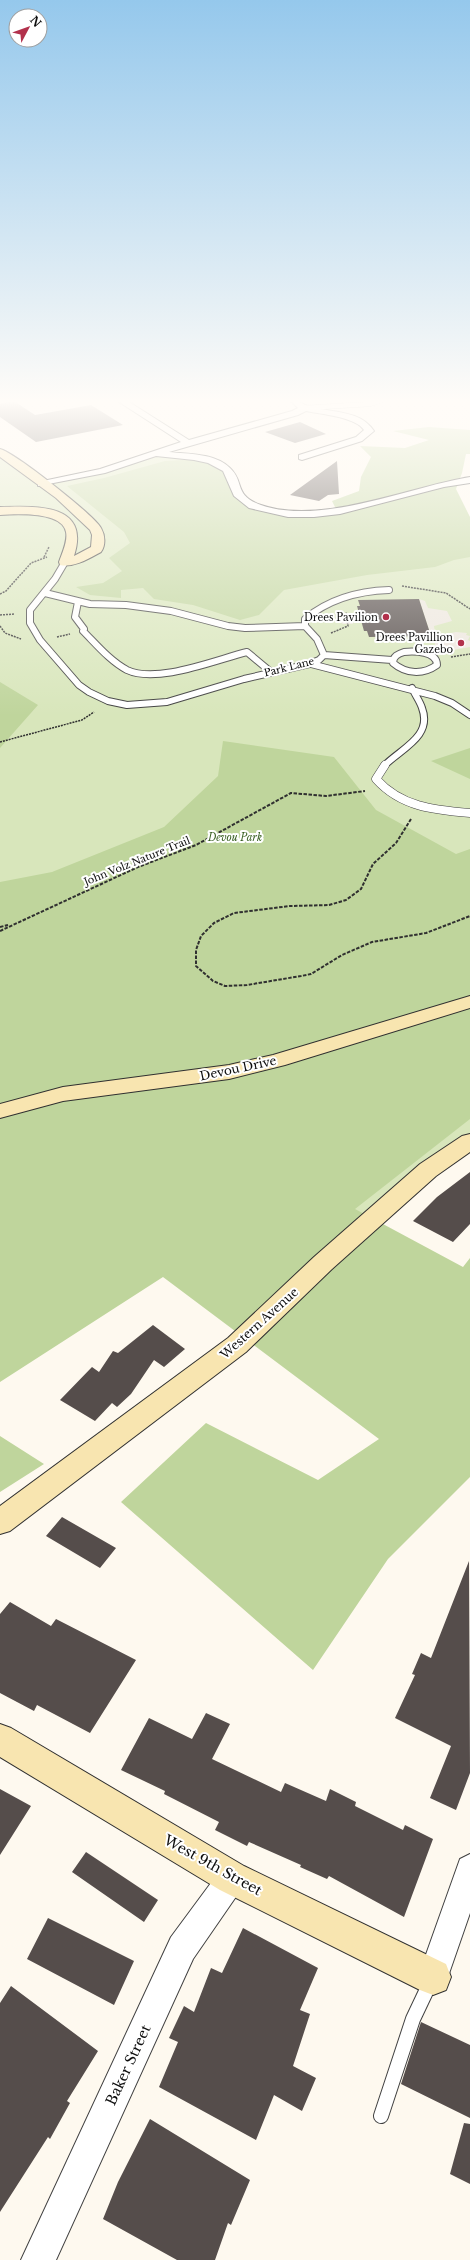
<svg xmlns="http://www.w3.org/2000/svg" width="470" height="2260" font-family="'Libre Baskerville',serif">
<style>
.green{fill:#d8e6bb}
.forest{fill:#bfd59c}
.plaza{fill:#ede7df}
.building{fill:#554d4b}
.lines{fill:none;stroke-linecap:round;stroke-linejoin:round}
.lane-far3-casing{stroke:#414141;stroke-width:5.5}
.lane-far2-casing{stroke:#414141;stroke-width:8}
.lane-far1-casing{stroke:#414141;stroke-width:9}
.lane-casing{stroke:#414141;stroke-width:16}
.street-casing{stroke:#414141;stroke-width:2}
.secondary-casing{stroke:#303030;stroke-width:2}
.path-far1{stroke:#303030;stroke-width:1.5;stroke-dasharray:2 1;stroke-linecap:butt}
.path{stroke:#303030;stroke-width:2;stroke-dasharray:3.5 1.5;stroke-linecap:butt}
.lane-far3{stroke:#fff;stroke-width:4.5}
.lane-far2{stroke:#fff;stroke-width:6}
.lane-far1{stroke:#fff;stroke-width:8}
.lane{stroke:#fff;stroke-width:14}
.street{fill:#fff;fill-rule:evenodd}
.secondary{fill:#f8e5b0;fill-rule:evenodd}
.poi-dot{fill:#b2314c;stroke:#fff;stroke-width:1.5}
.labels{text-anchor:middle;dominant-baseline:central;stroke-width:4;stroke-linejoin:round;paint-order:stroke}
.far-poi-label{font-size:10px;fill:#0e0e0e;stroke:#fff;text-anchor:end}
.far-street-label{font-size:10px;fill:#0e0e0e;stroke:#fff}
.far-park-label{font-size:10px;font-style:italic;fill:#396023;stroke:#fff}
.street-label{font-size:12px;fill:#0e0e0e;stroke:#fff}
.near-street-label{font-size:14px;fill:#0e0e0e;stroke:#fff}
</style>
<rect width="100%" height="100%" fill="#fef9ef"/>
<!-- green -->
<path class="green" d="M0 452 42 484 85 475 158 454 192 458 238 496 263 509 470 532V1141L323 1263 0 1175Z"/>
<!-- forest -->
<path class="forest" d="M429 427 470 430V454H466L462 473 456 489 470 517V557L454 560 435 567 367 575 284 590 259 615 240 620 193 605 154 599 143 588 121 590V598L90 595 76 587 103 583 122 571 109 558 130 543 124 532 67 486 104 478 165 461 200 459 222 467 238 496 279 512 337 511 332 501 359 491 361 477 371 457 360 446 405 448 429 440 393 431Z
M0 682 38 705 0 748Z
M223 741 334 757 376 810 456 854 470 849V1119L355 1209 463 1267 470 1258V1477L388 1559 313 1670 121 1502 206 1423 318 1480 379 1439 163 1277 0 1382V882L52 872 164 827 218 776Z
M470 748V779L431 761Z
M0 1436 44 1464 0 1492Z"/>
<!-- plaza -->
<path class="plaza" d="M419 599 425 601 428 608 447 611 452 621 434 626 435 633 441 635 456 632 467 633 466 635 470 636 468 640 470 641V647L448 651 442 648 438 649 435 645V640L438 637 431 636Z
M341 613H351L353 624H343L336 620V616Z"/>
<!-- building -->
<path class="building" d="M14 401 35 415 91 405 123 425 36 442 0 417V404Z
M300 422 326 434 295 443 265 432Z
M337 461 339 494 328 495 319 501 290 495Z
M419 599 431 636 369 637 367 631H364L357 606H360L358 600Z
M470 1172V1224L453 1242 413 1221 437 1197Z
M153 1325 185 1349 164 1367 154 1360 131 1394 117 1407 112 1403 95 1421 60 1400 92 1367 99 1372 113 1351 118 1353Z
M62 1517 116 1548 100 1568 46 1536Z
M469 1561 470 1773 456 1810 430 1798 451 1746 395 1718 415 1675 412 1674 421 1653 431 1658Z
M10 1602 51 1626 56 1619 136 1660 90 1733 37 1705 34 1711 0 1693V1614Z
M206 1713 230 1724 212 1759 281 1792 285 1783 326 1801 330 1789 356 1802 355 1806 403 1830 405 1825 433 1839 404 1917 329 1876 327 1879 300 1867 301 1865 249 1842 247 1846 215 1830 219 1822 164 1794 165 1791 121 1770 149 1718 192 1739Z
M0 1789 31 1806 0 1855Z
M86 1852 158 1900 144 1922 72 1872Z
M48 1918 134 1961 114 2005 27 1959Z
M243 1928 318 1968 300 2010 310 2014 293 2066 316 2078 302 2111 274 2095 256 2140 159 2087 178 2042 169 2038 184 2006 194 2012 211 1968 222 1973Z
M11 1986 98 2051 67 2101 70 2103 50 2139 48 2137 0 2212V2003Z
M421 2022 470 2045V2118L401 2084Z
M150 2119 250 2180 231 2225 228 2223 215 2260H177L103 2219 118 2182Z
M464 2123 470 2124V2184L450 2174Z"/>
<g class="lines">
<!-- lane-far3 casing -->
<g class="lane-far3-casing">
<path id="lane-far3" d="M304 408 370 404 382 400"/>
</g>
<!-- lane-far2 casing -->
<g class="lane-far2-casing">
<path id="lane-far2" d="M45 593 90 604 126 605 171 611 228 626 245 628 305 626 317 639 324 655 319 660 309 664 244 679 167 702 127 705 108 701 89 692 79 685 40 640 30 623V610L55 579 65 562
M78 602 75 617 84 629 83 631C96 644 110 661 127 670 157 684 215 660 247 652L271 672
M305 626V619C329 599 358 591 389 590
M404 652C414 651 437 651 437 665 423 675 406 674 393 663 393 656 398 654 404 652Z
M324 655 392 660
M311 664 435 696 452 703 470 715
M384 766C400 749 433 737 422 708 420 701 415 695 412 688"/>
</g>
<!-- lane-far1 casing -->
<g class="lane-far1-casing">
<path id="lane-far1" d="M385 765 376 779C401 807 434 810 470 813"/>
</g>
<!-- lane casing -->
<g class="lane-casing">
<path id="lane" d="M381 2116 413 2019 431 1981"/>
</g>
<!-- street casing -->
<g class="street-casing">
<path id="street" d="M116 400H126L189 440 292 411 298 408 290 400C298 400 300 403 308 406 329 413 360 409 374 431L362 441 302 460 299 459V455L356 437 364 430C356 417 320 414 306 411L298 415 169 452C188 454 215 453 230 468 245 482 233 495 261 505 321 526 409 487 470 477V483L444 487 340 514 314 517H288L249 508 234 496 223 471 208 463 194 460 156 456 105 473 38 486V482L100 469 181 442Z
M470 1854V1913L444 1988 433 1992 422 1988 418 1977 460 1859Z
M232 1863 242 1868 247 1878 242 1888 193 1959 56 2260H21L171 1937 222 1868Z"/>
</g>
<!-- secondary casing -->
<g class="secondary-casing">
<path id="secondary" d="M0 449C14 452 94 515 101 528 105 535 106 545 101 552 90 558 74 568 60 565L59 562C62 553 68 541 66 532 62 511 16 514 0 515V507C36 506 91 503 74 556L91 547 92 535 90 530 56 498 0 457Z
M470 996V1008L285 1065 229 1079 63 1101 0 1118V1104L63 1087 229 1065 273 1055Z
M470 1134V1152L436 1176 332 1269 246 1352 10 1531 0 1534V1506L228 1338 314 1257 420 1164 462 1136Z
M0 1724 11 1728 244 1866 446 1964 451 1977 446 1990 433 1995 420 1990 220 1890 0 1757Z"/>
</g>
<!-- path-far1 -->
<path class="path-far1" d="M44 557 49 547
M402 586 446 593 470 609
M0 594 6 591 31 563 47 557
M0 615 15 614
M0 626 5 633 21 639
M331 633 348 626 346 612
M57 637 70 634
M451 657 470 654
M0 742 82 720 94 712"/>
<!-- path -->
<path class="path" d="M411 819 396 843 373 864 361 889 346 900 329 905 290 906 234 913 214 923 201 936 196 950V966L213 981 225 986 247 985 301 976 311 974 342 955 372 942 426 933 470 916
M0 927 8 925
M0 931 138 867 196 845 291 793 326 796 365 791"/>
<!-- lane-far3 -->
<use href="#lane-far3" class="lane-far3"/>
<!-- lane-far2 -->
<use href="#lane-far2" class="lane-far2"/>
<!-- lane-far1 -->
<use href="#lane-far1" class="lane-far1"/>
<!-- lane -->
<use href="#lane" class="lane"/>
<!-- street -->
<use href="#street" class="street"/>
<!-- secondary -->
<use href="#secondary" class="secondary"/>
</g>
<!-- sky -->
<linearGradient id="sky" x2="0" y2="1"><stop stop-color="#95c8ec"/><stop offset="0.56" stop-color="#fffcf8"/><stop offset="1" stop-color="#fffcf8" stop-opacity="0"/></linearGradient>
<rect width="470" height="716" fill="url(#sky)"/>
<!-- markers -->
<g class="poi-dot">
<circle cx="386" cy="617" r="4"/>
<circle cx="461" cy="643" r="4"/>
</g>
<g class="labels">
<!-- far-poi labels -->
<g class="far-poi-label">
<text x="378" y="617">Drees Pavilion</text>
<text x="453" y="637">Drees Pavillion<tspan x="453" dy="12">Gazebo</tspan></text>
</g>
<!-- far-street labels -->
<g class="far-street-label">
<text transform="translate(289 667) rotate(-14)">Park Lane</text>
<text transform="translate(137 861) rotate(-22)">John Volz Nature Trail</text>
</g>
<!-- far-park labels -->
<g class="far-park-label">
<text x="235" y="837">Devou Park</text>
</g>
<!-- street labels -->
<g class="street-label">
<text transform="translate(238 1068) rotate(-12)">Devou Drive</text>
<text transform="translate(259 1323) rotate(-42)">Western Avenue</text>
</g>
<!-- near-street labels -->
<g class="near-street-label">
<text transform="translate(213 1865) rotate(29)">West 9th Street</text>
<text transform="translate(128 2065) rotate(-65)">Baker Street</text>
</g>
</g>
<!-- north arrow -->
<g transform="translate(28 28) rotate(49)"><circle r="19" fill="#ffffff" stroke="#9f9f9f"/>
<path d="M0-3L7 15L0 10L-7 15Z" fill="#b2314c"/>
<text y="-6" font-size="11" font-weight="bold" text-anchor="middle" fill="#0e0e0e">N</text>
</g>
</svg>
